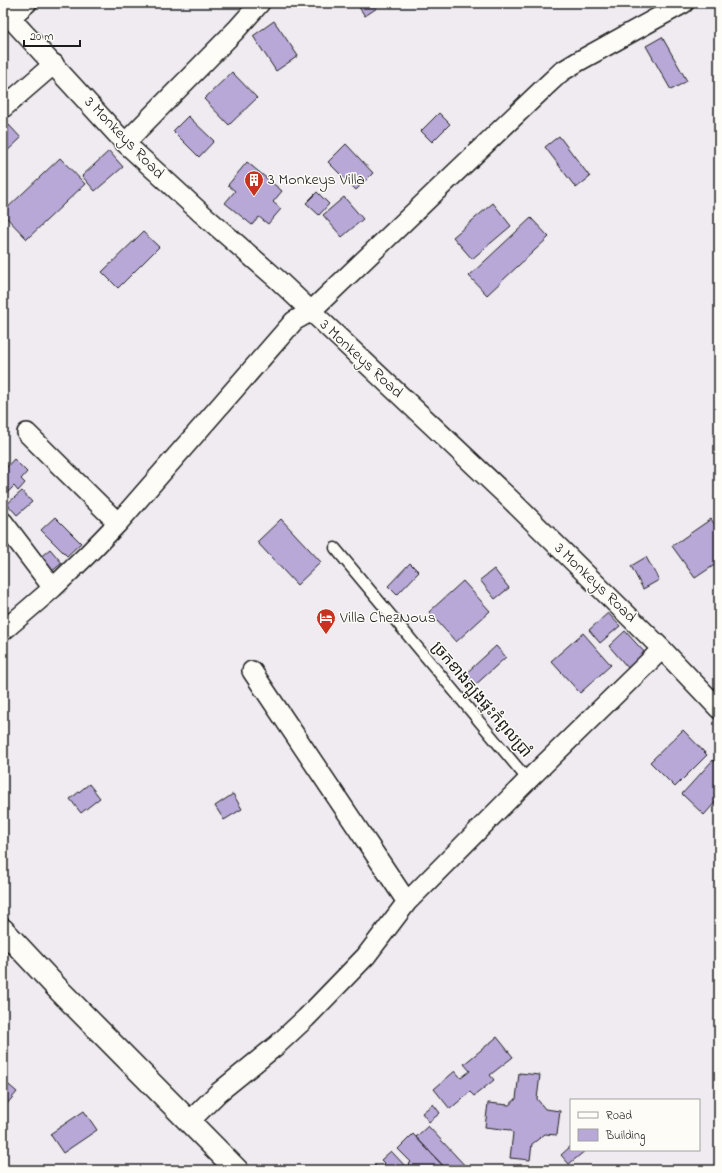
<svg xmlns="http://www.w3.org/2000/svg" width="722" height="1173" font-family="'Indie Flower','Noto Sans Khmer',sans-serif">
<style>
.building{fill:#b8a8d8;stroke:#1c1c1c}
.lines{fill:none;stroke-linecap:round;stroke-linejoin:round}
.lane-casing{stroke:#1c1c1c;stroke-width:13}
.street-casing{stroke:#1c1c1c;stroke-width:22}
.secondary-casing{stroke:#1c1c1c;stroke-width:25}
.lane{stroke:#fdfcf7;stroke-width:10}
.street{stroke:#fdfcf7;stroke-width:19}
.secondary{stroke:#fdfcf7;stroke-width:22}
.labels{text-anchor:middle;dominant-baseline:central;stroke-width:3;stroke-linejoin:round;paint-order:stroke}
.street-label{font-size:16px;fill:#1c1c1c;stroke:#fdfcf7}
.poi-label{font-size:16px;fill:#1c1c1c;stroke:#fdfcf7;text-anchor:start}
</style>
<rect width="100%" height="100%" fill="#efebf1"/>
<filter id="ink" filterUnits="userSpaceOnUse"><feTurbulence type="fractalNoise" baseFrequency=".025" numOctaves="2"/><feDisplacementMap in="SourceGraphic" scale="8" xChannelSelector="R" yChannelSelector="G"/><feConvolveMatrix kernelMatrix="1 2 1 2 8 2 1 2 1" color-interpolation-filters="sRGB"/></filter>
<g filter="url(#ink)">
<!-- building -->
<path class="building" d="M356 3H374L377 8 365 16Z
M274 21 298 56 276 71 253 36Z
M662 37 687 81 671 90 646 46Z
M232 72 257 98 229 125 204 99Z
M439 113 450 124 432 142 421 131Z
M188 116 214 141 199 157 173 131Z
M9 125 21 138 3 155V131Z
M559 136 590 177 576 188 545 147Z
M346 144 373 173 356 190 328 162Z
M109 151 123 167 95 191 82 176Z
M60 158 85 184 27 239 3 214V212Z
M247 162 282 191 273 202 281 209 268 224 259 217 252 225 225 203 235 191 228 185Z
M317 192 329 204 319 215 306 203Z
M344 197 363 219 342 237 323 215Z
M493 203 511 226 472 259 453 237Z
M531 218 549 237 487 295 469 276Z
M143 232 159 247 118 288 102 272Z
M14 459 27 472 21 479 25 483 18 491 14 486 7 493 3 489V471Z
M22 491 32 502 17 515 7 504Z
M55 517 81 543 67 556 41 530Z
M281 519 321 562 297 585 257 542Z
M711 519 719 530V562L695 578 672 546Z
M50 549 62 563 50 573 38 559Z
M646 557 659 580 643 589 631 566Z
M410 563 419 572 397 595 388 586Z
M494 569 509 588 495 599 480 580Z
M463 581 490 611 456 642 429 612Z
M608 613 620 626 600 643 589 630Z
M625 631 646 654 629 669 609 646Z
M583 633 611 665 580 693 551 661Z
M496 646 506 657 472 688 462 677Z
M683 730 707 755 675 787 650 762Z
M713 760 719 766V798L704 815 682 794Z
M89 784 100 798 81 813 70 799Z
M233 794 242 809 224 820 215 806Z
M497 1037 513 1057 490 1075 494 1080 474 1096 470 1092 450 1109 434 1089 455 1071 461 1078 470 1071 464 1064Z
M519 1073 540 1075 537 1099 545 1109 560 1111 557 1135 545 1134 532 1144 530 1160 510 1158 513 1133 510 1130 485 1127 488 1103 509 1105 516 1099Z
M3 1080 17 1092 6 1105 3 1103Z
M433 1104 440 1113 429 1122 422 1113Z
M84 1111 97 1130 63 1153 50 1134Z
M428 1126 469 1170H447L416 1137Z
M413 1134 447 1170H370L375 1165 379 1170 385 1164 381 1160 391 1151 406 1167 411 1162 398 1149Z
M571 1146V1150H586L569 1164 561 1155Z"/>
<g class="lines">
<!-- lane casing -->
<g class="lane-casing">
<path id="lane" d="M335 548 528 780"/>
</g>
<!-- street casing -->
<g class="street-casing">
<path id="street" d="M3 10 125 143 200 212 277 279 510 499 662 649 719 709
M10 18 27 3
M3 108 54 64
M125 143 236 30 260 3
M27 433 118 523
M3 522 53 588
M3 631 53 588 87 555 118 523 294 321 310 312 546 86 561 72 579 61 684 3
M252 671 407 902
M190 1121 218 1093 277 1045 306 1018 366 956 407 902 528 780 662 649"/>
</g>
<!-- secondary casing -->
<g class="secondary-casing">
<path id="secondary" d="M3 930 61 992 237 1170"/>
</g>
<!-- lane -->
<use href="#lane" class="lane"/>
<!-- street -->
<use href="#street" class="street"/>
<!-- secondary -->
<use href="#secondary" class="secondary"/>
</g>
</g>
<!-- icons -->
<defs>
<g id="building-pin" transform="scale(1)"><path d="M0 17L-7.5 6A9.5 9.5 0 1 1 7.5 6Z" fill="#c8321e" stroke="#fdfcf7"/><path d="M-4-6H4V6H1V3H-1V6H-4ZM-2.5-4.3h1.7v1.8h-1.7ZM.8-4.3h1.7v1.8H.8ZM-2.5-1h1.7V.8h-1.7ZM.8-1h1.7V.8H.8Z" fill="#fff"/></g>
<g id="hotel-pin" transform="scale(1)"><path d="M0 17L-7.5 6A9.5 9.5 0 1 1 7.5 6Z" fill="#c8321e" stroke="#fdfcf7"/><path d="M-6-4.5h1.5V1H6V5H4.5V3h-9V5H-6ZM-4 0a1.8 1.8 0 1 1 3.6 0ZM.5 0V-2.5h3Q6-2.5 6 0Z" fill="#fff"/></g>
</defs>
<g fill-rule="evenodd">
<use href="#building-pin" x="254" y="180"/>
<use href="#hotel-pin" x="326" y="618"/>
</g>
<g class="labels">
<!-- street labels -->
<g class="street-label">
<text transform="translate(124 138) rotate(46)">3 Monkeys Road</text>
<text transform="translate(361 359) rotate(43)">3 Monkeys Road</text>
<text transform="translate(595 583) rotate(44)">3 Monkeys Road</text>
<text transform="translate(481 700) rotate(50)">ច្រកខាងត្បូងផ្ទះកំពូលប្រាំ</text>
</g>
<!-- poi labels -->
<g class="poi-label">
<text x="268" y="180">3 Monkeys Villa</text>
<text x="340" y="618">Villa ChezNous</text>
</g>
</g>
<!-- margin -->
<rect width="722" height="1173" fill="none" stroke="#fdfcf7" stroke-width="16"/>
<rect x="8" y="8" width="706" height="1157" fill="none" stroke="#1c1c1c" stroke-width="1.5" filter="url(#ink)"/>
<!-- legend -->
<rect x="570" y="1099" width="130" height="52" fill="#fdfcf7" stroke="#a3a29f"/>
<rect x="578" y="1112" width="20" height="6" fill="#fdfcf7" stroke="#a3a29f"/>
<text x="606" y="1119" font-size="12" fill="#1c1c1c">Road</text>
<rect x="578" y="1129" width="20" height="12" fill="#b8a8d8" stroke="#a3a29f"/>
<text x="606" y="1139" font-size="12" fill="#1c1c1c">Building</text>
<!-- scale -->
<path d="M24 40v6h56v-6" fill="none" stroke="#1c1c1c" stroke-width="2"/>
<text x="30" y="40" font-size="12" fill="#1c1c1c" stroke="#fdfcf7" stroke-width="3" paint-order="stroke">20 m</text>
</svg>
